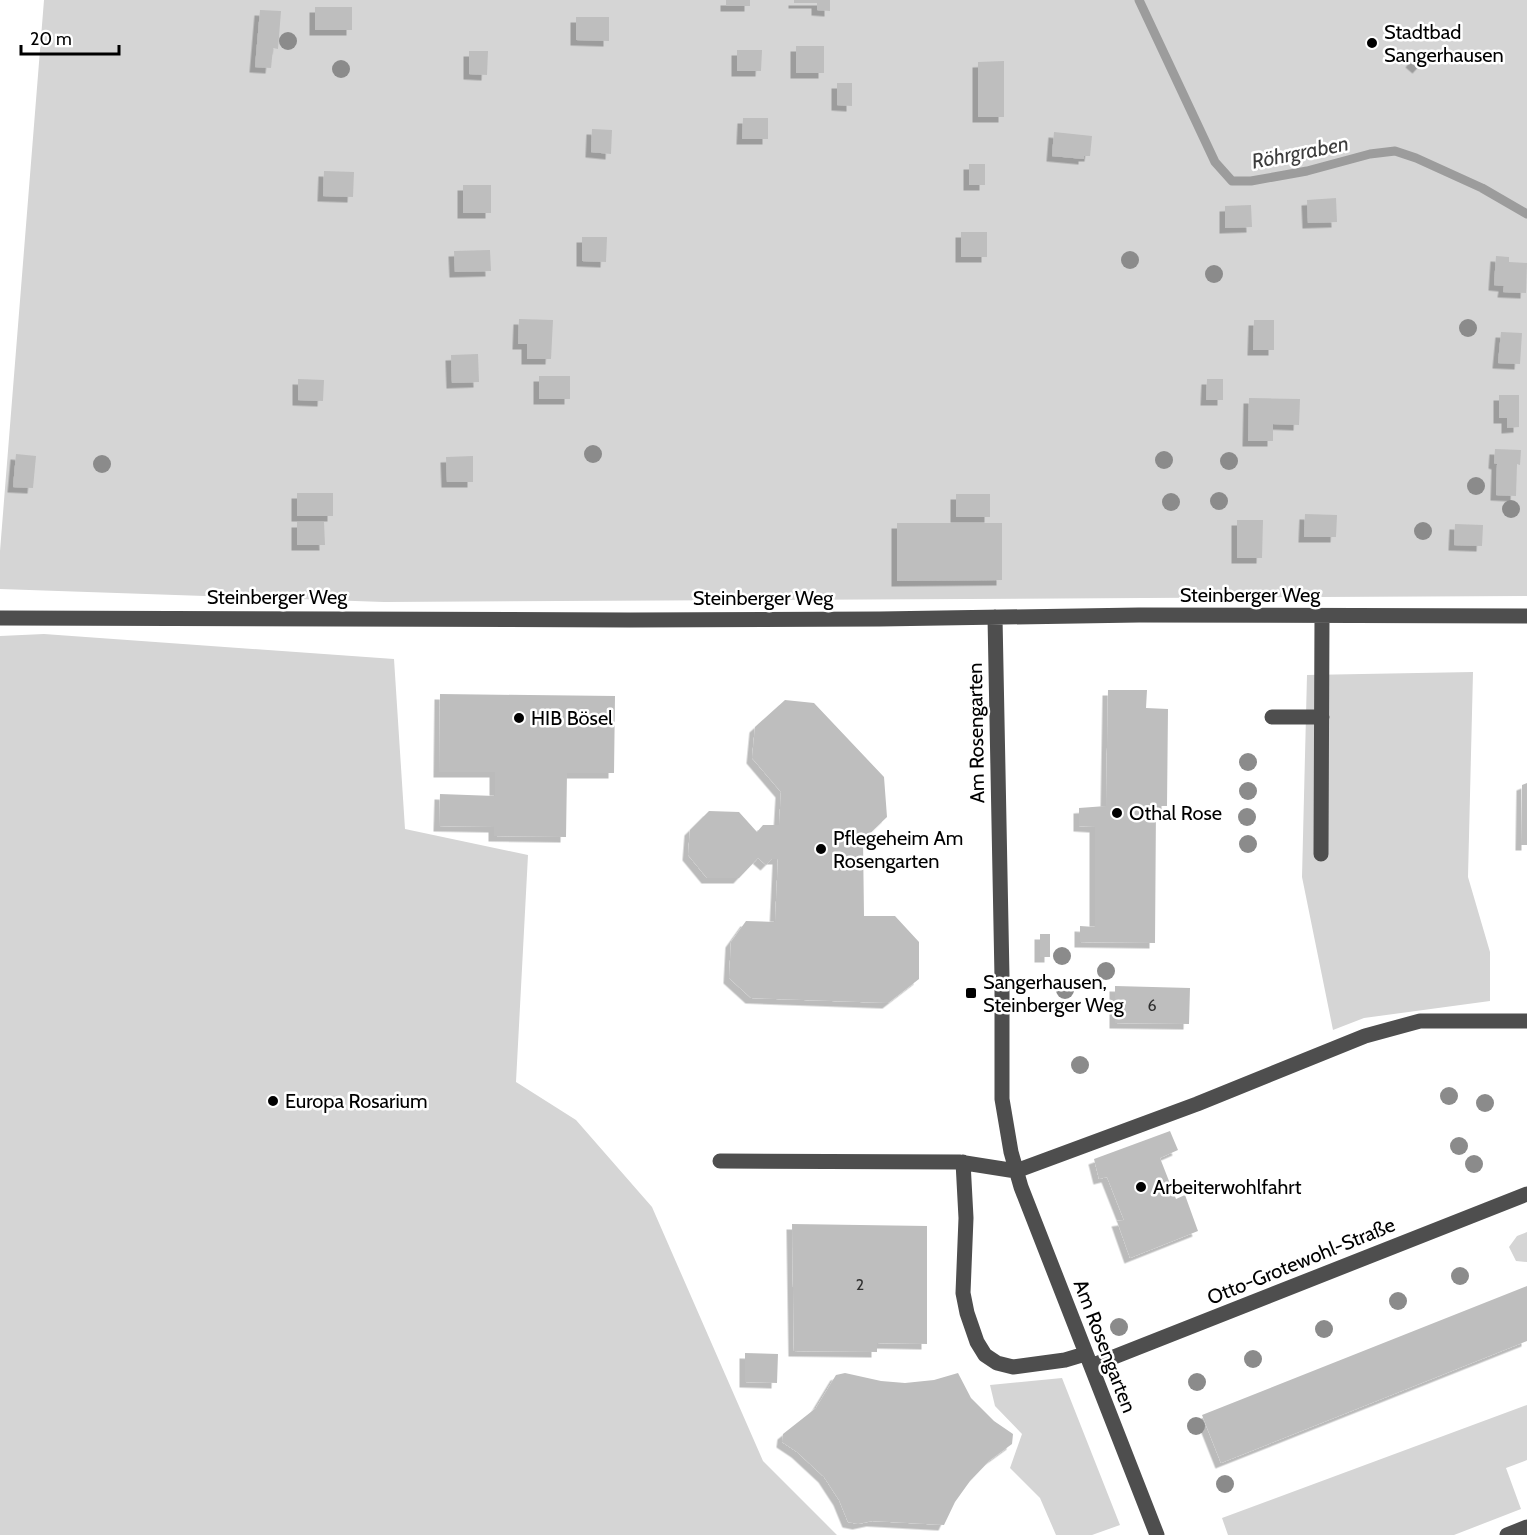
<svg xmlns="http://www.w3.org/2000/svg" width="1527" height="1535" font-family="Cabin,sans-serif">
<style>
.green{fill:#d5d5d5}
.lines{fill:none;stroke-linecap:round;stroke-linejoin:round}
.stream{stroke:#9c9c9c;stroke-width:9}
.building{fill:#bebebe;filter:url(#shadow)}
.minor{stroke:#4e4e4e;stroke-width:15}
.tree{fill:#8b8b8b}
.poi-dot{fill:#000;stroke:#fff;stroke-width:2}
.labels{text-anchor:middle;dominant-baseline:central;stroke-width:5;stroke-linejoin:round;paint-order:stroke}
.number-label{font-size:16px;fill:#303030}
.poi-label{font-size:20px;fill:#000;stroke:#fff;text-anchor:start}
.street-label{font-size:20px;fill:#000;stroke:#fff}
.water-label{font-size:21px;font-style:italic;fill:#3d3d3d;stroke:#fff}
</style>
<defs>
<filter id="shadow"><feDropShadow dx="-5.5" dy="5.5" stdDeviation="0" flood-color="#0004"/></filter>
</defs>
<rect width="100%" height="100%" fill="#fff"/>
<!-- green -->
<path class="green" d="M44 0H1527V596L384 602 0 589V551Z
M44 634 394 659 405 829 528 855 516 1082 576 1120 652 1207 763 1461 837 1535H0V636Z
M1473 672 1468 877 1490 952V1001L1364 1018 1333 1030 1302 877 1307 675Z
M1527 1232V1262L1516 1261 1509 1247 1517 1236Z
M1062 1378 1120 1525 1092 1535H1056L1040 1498 1010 1468 1022 1434 995 1406 990 1385Z
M1527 1405V1460L1506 1468 1521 1509 1454 1535H1228L1222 1518Z"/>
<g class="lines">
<!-- stream -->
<path class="stream" d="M1139 0 1215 162 1232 181H1251L1307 171 1370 154 1395 151 1416 158 1482 188 1527 214"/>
</g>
<!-- building -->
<path class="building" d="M726 0H750V6H726Z
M794 0H830V11L817 10V3H794Z
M315 7H352V30H315Z
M260 10 281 11 278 49 273 48 271 68 255 67Z
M576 17H609V41L576 40Z
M796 46H824V73H796Z
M737 50H762L761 71H737Z
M469 51H488L487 75 469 74Z
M1420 51 1428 57 1418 68 1411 62Z
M1004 61V117H978V62Z
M837 83H852V106L837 105Z
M743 118H768V139H742Z
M592 129 612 130 611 154 591 152Z
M1054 132 1092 136 1090 156H1084V159L1052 156Z
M969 164H985V185H969Z
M324 171 354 172 353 197 323 196Z
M463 185H491V213H463Z
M1336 198 1337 222 1308 223 1307 200Z
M1251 205 1252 227 1225 228V206Z
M961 232H987V257H961Z
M582 237H607L606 262 582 261Z
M490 250 491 271 455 272 454 251Z
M1496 256 1509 257V262L1527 263 1526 293 1503 292 1504 286 1494 285Z
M519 319 553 320 551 359H527V344H518Z
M1254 320H1274V350H1253Z
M1501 332 1522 333 1520 364 1498 363Z
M478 354 479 382 452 383 451 355Z
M539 376H570V399H539Z
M298 379 324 380 323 401 298 400Z
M1207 379H1223V400H1206Z
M1499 395H1519V427L1507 428V418H1499Z
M1249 398 1300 399 1299 425 1273 424V441H1248Z
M1495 449 1521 450 1520 465 1517 464 1516 496 1496 495 1497 464 1494 463Z
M16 454 36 456 33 488 13 487Z
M473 456V482H447L446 457Z
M297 493H333V516H297Z
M956 494H990V517H956Z
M1305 514 1337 515 1336 537H1304Z
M1237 520H1263L1262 558H1237Z
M297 522H324L325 545H297Z
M897 523H1002V580L897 581Z
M1455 524 1483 525 1482 546 1454 545Z
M1108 690H1147L1146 708 1168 709 1167 806H1156L1155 943 1080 942V926L1095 927V827L1079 826V808L1106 806Z
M440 694 615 696 614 773H567L566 837 494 836V827L439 826 440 794 495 796V772H439Z
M785 700 814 703 884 777 887 817 863 840 864 916H895L919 942V979L888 1003 751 998 729 978 731 942 746 921 775 922 778 859H772L766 865 758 858 739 878H707L688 855 690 830 709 811 739 812 757 832 763 825H779L781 792 752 758 755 727Z
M1527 783V845H1521L1522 785Z
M1040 934H1050V957H1040Z
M1115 986 1190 988 1189 1024 1115 1023Z
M1170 1131 1178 1150 1160 1158 1176 1199 1185 1195 1198 1231 1130 1258 1117 1221 1124 1220 1107 1177 1099 1179 1094 1159Z
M792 1224 927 1226V1344L877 1343V1352L794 1351Z
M1527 1286V1341L1221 1463 1202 1415Z
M745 1353 778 1354 777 1383 745 1382Z
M845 1373 881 1381 905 1383 934 1380 958 1373 971 1398 994 1421 1013 1434 1012 1444 990 1460 970 1481 955 1502 944 1525 872 1521 858 1524 848 1522 839 1500 824 1477 797 1452 782 1442 783 1434 816 1408 836 1375Z"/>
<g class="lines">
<!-- minor -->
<path class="minor" d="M995 617 1002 977V1099L1011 1152 1021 1187 1157 1535
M0 618 630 620 880 619 1139 615 1527 616
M1272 717H1322
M1321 854 1322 616
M720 1161 959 1162 1016 1171 1197 1104 1365 1036 1420 1021H1527
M963 1162 966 1218 963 1293 967 1313 977 1342 985 1355 997 1363 1013 1367 1065 1360 1085 1354
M1091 1366 1527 1194
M1507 1535 1527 1527"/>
</g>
<!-- trees -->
<g class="tree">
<circle cx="288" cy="41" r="9"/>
<circle cx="341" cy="69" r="9"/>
<circle cx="1130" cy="260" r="9"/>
<circle cx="1214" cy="274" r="9"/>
<circle cx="1468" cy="328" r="9"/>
<circle cx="593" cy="454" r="9"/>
<circle cx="1164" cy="460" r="9"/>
<circle cx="1229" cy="461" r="9"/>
<circle cx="102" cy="464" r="9"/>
<circle cx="1476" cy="486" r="9"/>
<circle cx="1219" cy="501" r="9"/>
<circle cx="1171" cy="502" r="9"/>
<circle cx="1511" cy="509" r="9"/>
<circle cx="1423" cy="531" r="9"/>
<circle cx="1248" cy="762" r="9"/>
<circle cx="1248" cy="791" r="9"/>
<circle cx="1247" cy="817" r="9"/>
<circle cx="1248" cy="844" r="9"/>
<circle cx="1062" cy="956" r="9"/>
<circle cx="1106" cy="971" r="9"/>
<circle cx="1065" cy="990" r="9"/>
<circle cx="1080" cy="1065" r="9"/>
<circle cx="1449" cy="1096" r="9"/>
<circle cx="1485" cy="1103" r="9"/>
<circle cx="1459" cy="1146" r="9"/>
<circle cx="1474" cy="1164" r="9"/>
<circle cx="1460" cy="1276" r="9"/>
<circle cx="1398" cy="1301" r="9"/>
<circle cx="1119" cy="1327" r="9"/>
<circle cx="1324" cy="1329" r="9"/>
<circle cx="1253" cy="1359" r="9"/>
<circle cx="1197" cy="1382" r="9"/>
<circle cx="1196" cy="1426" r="9"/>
<circle cx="1225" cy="1484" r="9"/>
</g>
<!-- markers -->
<g class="poi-dot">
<circle cx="1372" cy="43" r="6"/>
<circle cx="519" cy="718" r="6"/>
<circle cx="1117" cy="813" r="6"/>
<circle cx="821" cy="849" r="6"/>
<rect x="965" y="987" width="12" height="12" rx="3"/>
<circle cx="273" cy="1101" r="6"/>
<circle cx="1141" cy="1187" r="6"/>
</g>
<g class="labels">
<!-- number labels -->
<g class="number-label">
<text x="1152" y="1005">6</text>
<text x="860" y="1284">2</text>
</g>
<!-- poi labels -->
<g class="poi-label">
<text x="1384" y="32">Stadtbad<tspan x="1384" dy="23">Sangerhausen</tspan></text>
<text x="531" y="718">HIB Bösel</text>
<text x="1129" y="813">Othal Rose</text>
<text x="833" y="838">Pflegeheim Am<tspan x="833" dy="23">Rosengarten</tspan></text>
<text x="983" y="982">Sangerhausen,<tspan x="983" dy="23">Steinberger Weg</tspan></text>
<text x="285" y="1101">Europa Rosarium</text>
<text x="1153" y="1187">Arbeiterwohlfahrt</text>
</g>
<!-- street labels -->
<g class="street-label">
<text x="1250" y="595">Steinberger Weg</text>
<text x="277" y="597">Steinberger Weg</text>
<text x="763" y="598">Steinberger Weg</text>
<text transform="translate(976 733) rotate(-91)">Am Rosengarten</text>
<text transform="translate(1301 1261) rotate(-22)">Otto-Grotewohl-Straße</text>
<text transform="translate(1105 1346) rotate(69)">Am Rosengarten</text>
</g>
<!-- water labels -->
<g class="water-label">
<text transform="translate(1300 152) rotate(-11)">Röhrgraben</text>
</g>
</g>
<!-- scale -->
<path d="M21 45v9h98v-9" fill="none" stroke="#000000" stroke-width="3"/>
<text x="30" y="45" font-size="18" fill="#000000" stroke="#ffffff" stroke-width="4.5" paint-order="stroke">20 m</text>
</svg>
